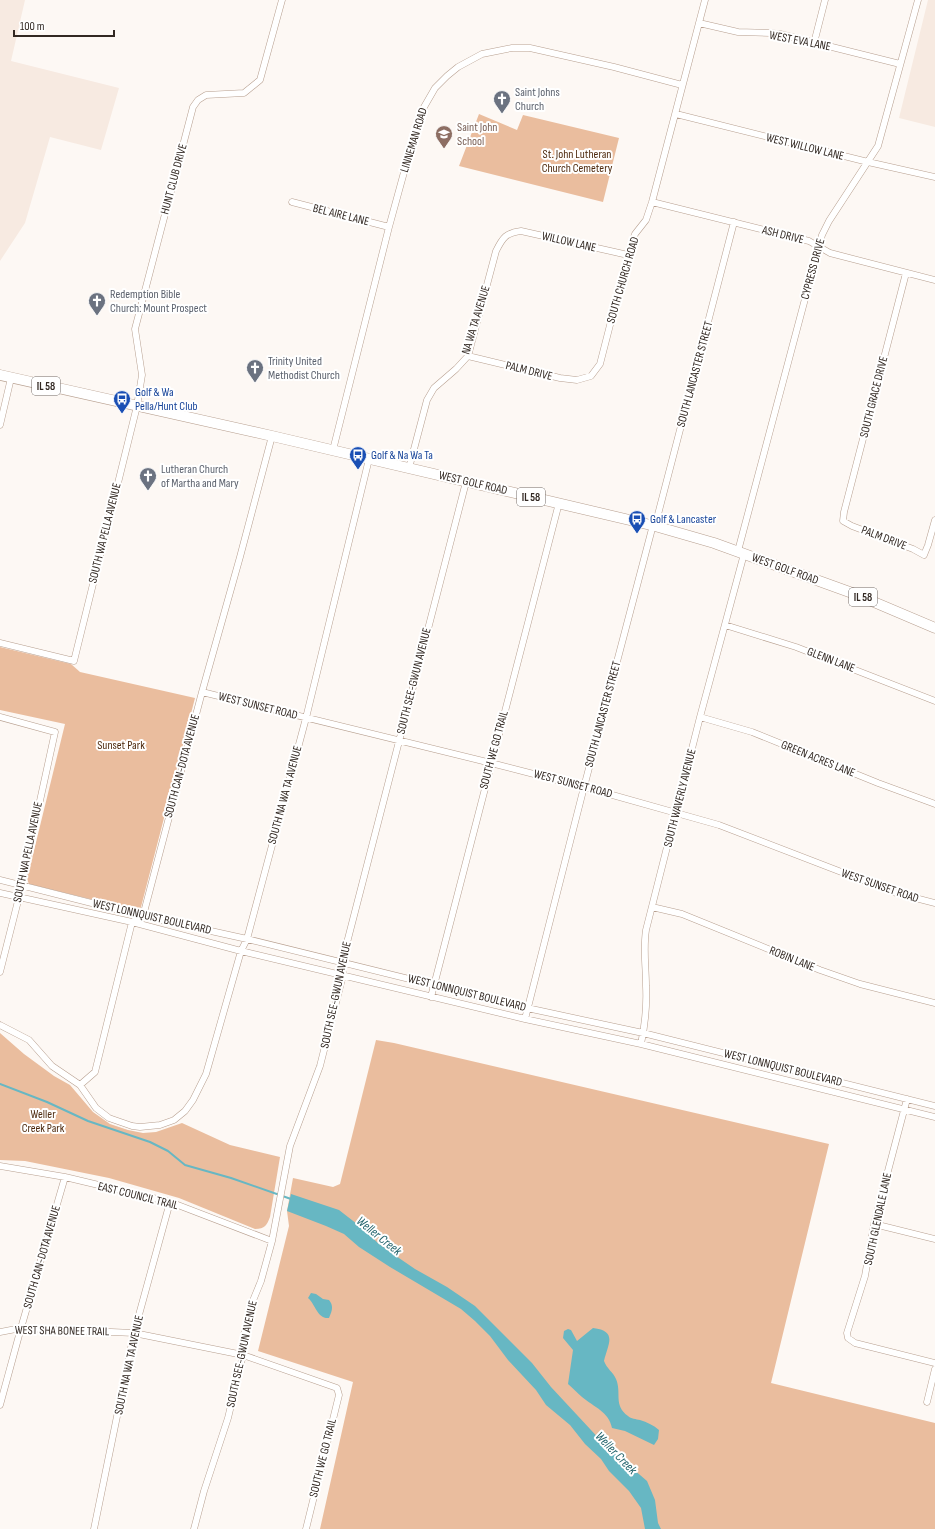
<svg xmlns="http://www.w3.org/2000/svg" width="935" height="1529" font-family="'Sofia Sans Condensed',sans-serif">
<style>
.built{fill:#f7eae1}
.green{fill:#eabd9e}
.water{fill:#67b7c3}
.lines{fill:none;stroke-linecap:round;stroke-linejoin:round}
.stream{stroke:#67b7c3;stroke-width:2}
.minor-casing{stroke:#b79f8f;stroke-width:7}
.primary-casing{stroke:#b79f8f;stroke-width:11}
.minor{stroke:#fff;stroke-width:6}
.primary{stroke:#fff;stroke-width:10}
.labels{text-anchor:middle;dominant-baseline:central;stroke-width:4;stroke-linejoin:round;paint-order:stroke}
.shield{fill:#fff;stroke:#706864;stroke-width:1}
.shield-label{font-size:11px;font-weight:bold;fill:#322822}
.street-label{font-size:12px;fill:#322822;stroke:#fff}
.worship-label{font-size:12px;fill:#5b616d;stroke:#fff;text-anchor:start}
.education-label{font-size:12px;fill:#785e54;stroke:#fff;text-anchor:start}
.park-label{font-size:12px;fill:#4e2a0e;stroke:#fff}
.transit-label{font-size:12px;fill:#164399;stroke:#fff;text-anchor:start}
.water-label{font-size:13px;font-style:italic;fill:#20626a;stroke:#fff}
</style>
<rect width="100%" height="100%" fill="#fdf8f4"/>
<!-- built -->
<path class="built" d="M0 0H25L11 61 119 88 101 150 50 137 25 223 0 261Z
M928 0H935V127L899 118Z"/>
<!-- green -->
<path class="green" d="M479 114 517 130 523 115 619 138 603 202 459 166Z
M0 647 71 664 80 672 195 698 141 907 139 911 29 884 27 879 65 724 0 710Z
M0 1033 24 1054 54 1076 70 1085 93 1112 110 1124 128 1130 143 1133 156 1132 182 1123 230 1145 280 1157 270 1217C267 1225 265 1229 255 1229L179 1198 109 1178 25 1161 0 1160Z
M376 1040 394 1043 829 1144 771 1383 935 1423V1529H320L353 1382 258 1351 289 1226 287 1211 293 1178 333 1187 340 1184Z"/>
<!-- water -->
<path class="water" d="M291 1194 339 1210 357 1224 378 1243 396 1256 415 1269 447 1287 475 1306 532 1363 551 1387 604 1444 647 1481 655 1500 658 1523 661 1529H645L641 1508 629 1491 609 1471 601 1459 585 1444 570 1425 546 1405 536 1390 508 1360 490 1336 475 1321 461 1309 390 1267 359 1247 344 1234 326 1226 287 1211Z
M311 1293 316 1294 323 1299 329 1300C334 1306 332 1311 329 1318 317 1319 316 1305 308 1298Z
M593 1328C618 1331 608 1344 604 1361 607 1369 613 1372 616 1379 622 1393 613 1405 628 1416 631 1419 636 1419 640 1420 647 1422 653 1425 659 1430L658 1439 654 1445 625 1431 612 1428C609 1412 594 1407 582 1397 577 1393 573 1388 568 1384L573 1350 563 1338 564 1331 568 1329 571 1330 577 1341Z"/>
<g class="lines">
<!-- stream -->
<path class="stream" d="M0 1084 47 1102 88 1121 150 1142 168 1151 185 1165 231 1178 291 1199"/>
<!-- minor casing -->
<g class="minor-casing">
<path id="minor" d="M699 23 738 32 771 33 780 34 900 64
M814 43 825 0
M676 114 868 162 935 177
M292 202 389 227
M652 202 809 241 830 253 935 280
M906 273 844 512 843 521 852 526 913 549 924 555 928 545 935 520
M468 356 560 378 577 380 591 376 600 364 628 255 635 234 646 220 652 202 705 0
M0 425 11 378
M333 450 389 227 420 114 435 88 447 76 458 67 482 54 512 48H530L614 67 682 85
M409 468 427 400 434 388 456 369 468 356 496 251C503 237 506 233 521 231L628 255
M655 526 734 222
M738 551 822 235 829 221 878 146 918 0
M725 625 796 647 935 701
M0 643 74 661 137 406 142 375 135 329 193 107 198 100 206 95 244 93 260 80 282 0
M202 692 491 763 584 787 719 825 896 893 935 903
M0 717 55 732 19 897 0 972
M700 717 752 732 878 783 935 804
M0 880 143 916 247 939 527 1008 643 1033 935 1106
M0 893 132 922 241 951 525 1019 641 1044 935 1117
M652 907 682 914 820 970 860 984 935 1003
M431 997 559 503
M525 1019 584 787 653 525
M0 1025 29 1040 52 1066 80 1085 96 1108 109 1118 132 1126 140 1127 160 1125 174 1120 185 1111 193 1100 206 1074 241 951 247 939 306 718 369 459
M641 1044C645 1025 647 1006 646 986 646 966 643 950 646 930L700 717 744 554
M80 1085 95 1072 132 922 143 916 202 692 240 557 272 436
M907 1099 874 1224 865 1276 847 1333 848 1338 855 1343 935 1363
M0 1166 65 1177 170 1202 272 1241
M874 1224 935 1239
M0 1332 21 1328 134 1333 243 1355 337 1388 339 1395 306 1529
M927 1402 935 1369
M0 1405 21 1328 65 1177
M94 1529 134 1333 170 1202
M194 1529 204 1491 228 1418 243 1355 244 1334 252 1303 261 1281 272 1241 290 1146 320 1066 343 975 342 962 466 482"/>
</g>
<!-- primary casing -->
<g class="primary-casing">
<path id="primary" d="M0 375 272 436 655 526 714 543 855 594 935 628"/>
</g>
<!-- minor -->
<use href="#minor" class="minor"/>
<!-- primary -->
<use href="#primary" class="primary"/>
</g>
<!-- icons -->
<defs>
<g id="church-pin" transform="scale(0.9)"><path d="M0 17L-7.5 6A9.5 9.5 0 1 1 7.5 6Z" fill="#6b7280" stroke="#fff"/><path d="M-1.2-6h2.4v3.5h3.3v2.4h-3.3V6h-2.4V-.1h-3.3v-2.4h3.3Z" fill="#fff"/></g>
<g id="school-pin" transform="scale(0.9)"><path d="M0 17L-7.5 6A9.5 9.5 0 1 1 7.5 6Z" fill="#8d6e63" stroke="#fff"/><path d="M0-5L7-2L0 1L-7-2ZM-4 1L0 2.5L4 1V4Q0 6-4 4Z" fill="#fff"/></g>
<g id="bus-pin" transform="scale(0.9)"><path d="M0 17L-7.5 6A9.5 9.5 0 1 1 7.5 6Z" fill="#1a4fb4" stroke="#fff"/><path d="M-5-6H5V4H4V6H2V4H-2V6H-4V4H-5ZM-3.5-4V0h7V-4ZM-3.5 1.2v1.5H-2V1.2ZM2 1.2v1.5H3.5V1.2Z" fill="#fff"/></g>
</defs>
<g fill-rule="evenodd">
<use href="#church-pin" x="502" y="99"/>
<use href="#school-pin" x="444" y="134"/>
<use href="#church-pin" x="97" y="301"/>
<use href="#church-pin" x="255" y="368"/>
<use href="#bus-pin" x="122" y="399"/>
<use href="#bus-pin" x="358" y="455"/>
<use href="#church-pin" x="148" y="476"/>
<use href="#bus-pin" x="637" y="519"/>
</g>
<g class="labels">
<!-- shield labels -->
<g class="shield">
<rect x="32" y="377" width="28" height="18" rx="3"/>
<rect x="517" y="488" width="28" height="18" rx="3"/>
<rect x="849" y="588" width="28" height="18" rx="3"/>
</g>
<g class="shield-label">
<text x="46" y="386">IL 58</text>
<text x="531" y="497">IL 58</text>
<text x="863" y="597">IL 58</text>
</g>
<!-- street labels -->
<g class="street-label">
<text transform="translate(800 41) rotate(11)">WEST EVA LANE</text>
<text transform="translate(414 140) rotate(-73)">LINNEMAN ROAD</text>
<text transform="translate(805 147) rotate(14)">WEST WILLOW LANE</text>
<text transform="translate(174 179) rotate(-75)">HUNT CLUB DRIVE</text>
<text transform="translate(341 215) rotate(14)">BEL AIRE LANE</text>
<text transform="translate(783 235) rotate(14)">ASH DRIVE</text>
<text transform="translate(569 242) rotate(13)">WILLOW LANE</text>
<text transform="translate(813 269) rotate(-75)">CYPRESS DRIVE</text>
<text transform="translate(623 280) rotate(-74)">SOUTH CHURCH ROAD</text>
<text transform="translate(476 320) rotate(-73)">NA WA TA AVENUE</text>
<text transform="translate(529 371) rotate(14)">PALM DRIVE</text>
<text transform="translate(695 374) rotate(-75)">SOUTH LANCASTER STREET</text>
<text transform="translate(874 397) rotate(-76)">SOUTH GRACE DRIVE</text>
<text transform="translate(473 483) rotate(13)">WEST GOLF ROAD</text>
<text transform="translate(105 533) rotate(-76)">SOUTH WA PELLA AVENUE</text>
<text transform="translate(884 538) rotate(21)">PALM DRIVE</text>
<text transform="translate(785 569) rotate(20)">WEST GOLF ROAD</text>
<text transform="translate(831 660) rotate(21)">GLENN LANE</text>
<text transform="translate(414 681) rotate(-76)">SOUTH SEE-GWUN AVENUE</text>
<text transform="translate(258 706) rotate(14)">WEST SUNSET ROAD</text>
<text transform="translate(603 714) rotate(-75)">SOUTH LANCASTER STREET</text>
<text transform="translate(494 750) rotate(-75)">SOUTH WE GO TRAIL</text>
<text transform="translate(818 759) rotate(22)">GREEN ACRES LANE</text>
<text transform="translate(182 766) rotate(-75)">SOUTH CAN-DOTA AVENUE</text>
<text transform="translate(573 784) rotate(15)">WEST SUNSET ROAD</text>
<text transform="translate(285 795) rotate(-75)">SOUTH NA WA TA AVENUE</text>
<text transform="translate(680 798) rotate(-76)">SOUTH WAVERLY AVENUE</text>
<text transform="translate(28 852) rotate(-78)">SOUTH WA PELLA AVENUE</text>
<text transform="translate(880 886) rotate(19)">WEST SUNSET ROAD</text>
<text transform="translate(152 917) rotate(13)">WEST LONNQUIST BOULEVARD</text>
<text transform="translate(792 959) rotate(22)">ROBIN LANE</text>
<text transform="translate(467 993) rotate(14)">WEST LONNQUIST BOULEVARD</text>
<text transform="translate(336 995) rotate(-78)">SOUTH SEE-GWUN AVENUE</text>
<text transform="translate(783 1068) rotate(14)">WEST LONNQUIST BOULEVARD</text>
<text transform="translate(138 1196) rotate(14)">EAST COUNCIL TRAIL</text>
<text transform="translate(878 1219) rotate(-78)">SOUTH GLENDALE LANE</text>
<text transform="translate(42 1257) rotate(-74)">SOUTH CAN-DOTA AVENUE</text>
<text transform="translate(62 1331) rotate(1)">WEST SHA BONEE TRAIL</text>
<text transform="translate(242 1354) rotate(-78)">SOUTH SEE-GWUN AVENUE</text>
<text transform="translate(129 1365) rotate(-78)">SOUTH NA WA TA AVENUE</text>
<text transform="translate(323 1458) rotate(-76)">SOUTH WE GO TRAIL</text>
</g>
<!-- worship labels -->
<g class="worship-label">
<text x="515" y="92">Saint Johns<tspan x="515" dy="14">Church</tspan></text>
<text x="110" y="294">Redemption Bible<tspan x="110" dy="14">Church: Mount Prospect</tspan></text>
<text x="268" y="361">Trinity United<tspan x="268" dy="14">Methodist Church</tspan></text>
<text x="161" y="469">Lutheran Church<tspan x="161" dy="14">of Martha and Mary</tspan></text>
</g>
<!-- education labels -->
<g class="education-label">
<text x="457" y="127">Saint John<tspan x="457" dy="14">School</tspan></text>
</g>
<!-- park labels -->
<g class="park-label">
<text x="577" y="154">St. John Lutheran<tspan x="577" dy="14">Church Cemetery</tspan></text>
<text x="121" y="745">Sunset Park</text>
<text x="43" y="1114">Weller<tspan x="43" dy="14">Creek Park</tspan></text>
</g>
<!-- transit labels -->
<g class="transit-label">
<text x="135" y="392">Golf &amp; Wa<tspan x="135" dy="14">Pella/Hunt Club</tspan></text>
<text x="371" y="455">Golf &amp; Na Wa Ta</text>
<text x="650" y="519">Golf &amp; Lancaster</text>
</g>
<!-- water labels -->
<g class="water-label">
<text transform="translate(379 1236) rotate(39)">Weller Creek</text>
<text transform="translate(616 1453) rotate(46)">Weller Creek</text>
</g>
</g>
<!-- scale -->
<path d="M14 30v6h100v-6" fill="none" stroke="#322822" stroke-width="2"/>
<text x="20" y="30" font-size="12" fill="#322822" stroke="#ffffff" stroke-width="3" paint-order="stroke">100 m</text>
</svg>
